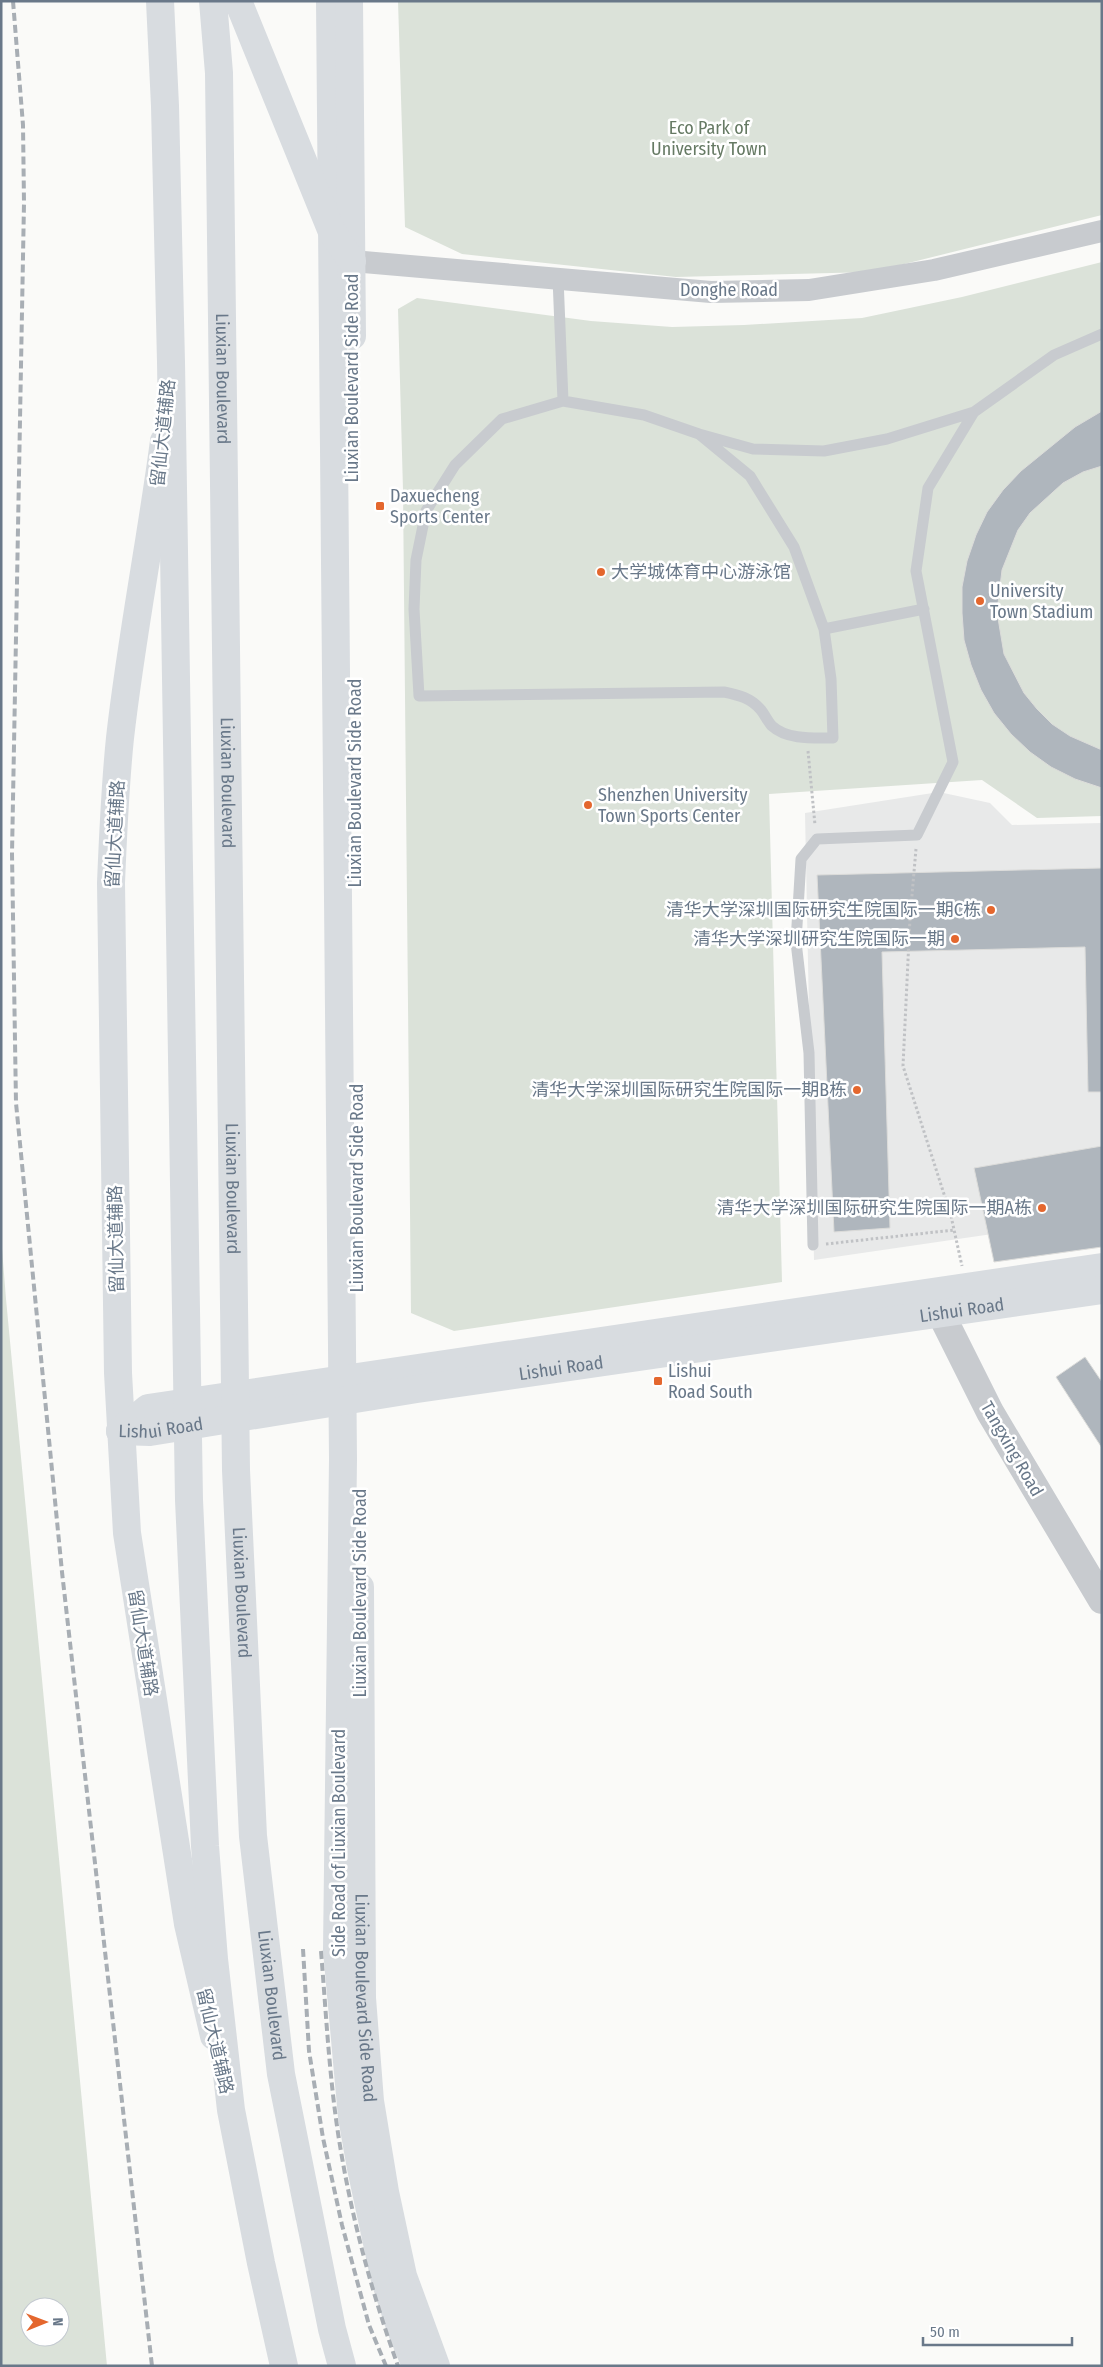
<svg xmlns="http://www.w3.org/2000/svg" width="1103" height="2367" font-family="'Fira Sans Condensed','Noto Sans SC',sans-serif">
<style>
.built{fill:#e8e9e9}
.green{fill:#dbe2d9;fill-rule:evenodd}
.building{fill:#afb6bd;stroke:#dcdcda}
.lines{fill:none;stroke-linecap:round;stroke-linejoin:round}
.path{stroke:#c0c2c5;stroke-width:3;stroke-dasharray:2.5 2.5;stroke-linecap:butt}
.service{stroke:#c8cbcf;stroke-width:11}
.minor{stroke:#c8cbcf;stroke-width:22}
.tertiary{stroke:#c8cbcf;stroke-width:28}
.secondary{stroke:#d8dce0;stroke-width:28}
.primary{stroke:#d8dce0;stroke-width:28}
.rail{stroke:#a8aeb4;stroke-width:4;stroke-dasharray:8 4;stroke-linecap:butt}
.poi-dot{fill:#e4672e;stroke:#fff;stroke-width:2}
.labels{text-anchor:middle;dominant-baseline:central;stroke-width:5;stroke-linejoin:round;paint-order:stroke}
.park-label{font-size:18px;fill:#667a64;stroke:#fff}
.street-label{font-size:18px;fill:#697889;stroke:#fff}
.poi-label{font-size:18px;fill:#697889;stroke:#fff;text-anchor:start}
</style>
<rect width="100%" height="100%" fill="#fafaf8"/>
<!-- built -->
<path class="built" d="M939 792 990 803 1012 825 1102 823V1218L814 1260 805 813Z"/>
<!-- green -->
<path class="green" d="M398 1H1102V215L872 272 676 277 462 254 405 227Z
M1102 262V816L1037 818 982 780 769 794 782 1282 454 1331 411 1313 403 490 398 309 417 298 591 321 672 327 744 325 862 318 962 297Z
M1 1236 6 1299 107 2366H1ZM30 2307H60V2337H30Z"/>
<!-- building -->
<path class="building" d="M1102 411V466L1083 472 1063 483 1030 513 1018 530 1002 570 997 612 1004 654 1024 693 1037 709 1052 724 1070 736 1102 750V788L1075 779 1051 767 1030 752 1011 734 994 713 981 690 971 665 964 640 962 613V587L967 561 976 535 987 512 1003 490 1021 471 1075 427Z
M1102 868V1092H1088L1085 947 882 952 890 1228 834 1232 817 875Z
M1102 1146V1247L994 1262 974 1168Z
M1085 1357 1102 1382V1448L1056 1377Z"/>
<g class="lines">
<!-- path -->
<path class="path" d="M808 751 815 825
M916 849 910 918 903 1066 951 1216 962 1266
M826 1244 954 1230"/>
<!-- service -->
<path class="service" d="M558 278 563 401
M699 434 750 476 794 547 824 629 831 679 833 738C814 738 787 740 772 726 768 722 765 715 761 710 751 698 739 695 724 692L419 696 414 609 416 560 426 511 455 465 502 419 563 401 644 415 699 434 753 449 824 451 887 439 974 412
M824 629 924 609
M813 1245 809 1053 796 942 801 859 817 839 917 835 953 762 916 571 928 488 974 412 1054 355 1102 334"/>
<!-- minor -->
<path class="minor" d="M352 261 711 292 809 290 934 270 1102 231"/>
<!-- tertiary -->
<path class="tertiary" d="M931 1294 990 1412 1102 1600"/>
<!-- secondary -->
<g class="secondary">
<path d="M330 1 343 1459 337 1950 352 2117 361 2168 385 2280 400 2327 416 2366"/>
<path d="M349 1 352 336"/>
<path d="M164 441C151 540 131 639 120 738 115 786 113 834 111 883L118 1373 127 1533 188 1924 214 2036"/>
<path d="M120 1431 148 1408 1102 1267"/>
<path id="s1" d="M120 1431 150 1432 417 1389 1102 1290"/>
<path id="s2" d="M360 1587 362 1998 370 2101 385 2192 403 2276 436 2366"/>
</g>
<!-- primary -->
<g class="primary">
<path d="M160 1 165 106 171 362 189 1500 205 1846 214 1959 231 2110 261 2263 284 2366"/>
<path id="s3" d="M213 1 219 73 236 1470 253 1836 281 2074 332 2329 342 2366"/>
<path d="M238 1 332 232 352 261"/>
</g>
<!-- rail -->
<path class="rail" d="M13 1 23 125 24 203 12 854 16 1103 62 1572 152 2366
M303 1949 309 2051 323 2138 342 2225 369 2325 386 2366
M321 1951C326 2012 329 2073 338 2133 350 2212 371 2291 398 2366"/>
</g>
<!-- markers -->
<g class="poi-dot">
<rect x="375" y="501" width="10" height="10" rx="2.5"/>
<circle cx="601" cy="572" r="5"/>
<circle cx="980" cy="601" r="5"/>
<circle cx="588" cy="805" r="5"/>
<circle cx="991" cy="910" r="5"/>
<circle cx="955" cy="939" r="5"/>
<circle cx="857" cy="1090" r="5"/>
<circle cx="1042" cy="1208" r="5"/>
<rect x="653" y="1376" width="10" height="10" rx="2.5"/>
</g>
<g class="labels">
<!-- park labels -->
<g class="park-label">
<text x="709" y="128">Eco Park of<tspan x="709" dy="21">University Town</tspan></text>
</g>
<!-- street labels -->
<g class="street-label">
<text x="729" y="290">Donghe Road</text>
<text stroke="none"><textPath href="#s3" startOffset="378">Liuxian Boulevard</textPath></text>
<text transform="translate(352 378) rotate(-90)">Liuxian Boulevard Side Road</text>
<text transform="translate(163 433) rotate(-84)">留仙大道辅路</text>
<text stroke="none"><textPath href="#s3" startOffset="782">Liuxian Boulevard</textPath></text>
<text transform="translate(355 783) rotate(-90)">Liuxian Boulevard Side Road</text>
<text transform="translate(115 834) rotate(-87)">留仙大道辅路</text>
<text stroke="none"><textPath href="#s3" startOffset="1188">Liuxian Boulevard</textPath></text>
<text transform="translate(357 1188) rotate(-90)">Liuxian Boulevard Side Road</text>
<text transform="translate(116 1239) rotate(-91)">留仙大道辅路</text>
<text stroke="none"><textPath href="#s1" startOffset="851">Lishui Road</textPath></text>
<text stroke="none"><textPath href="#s1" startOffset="446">Lishui Road</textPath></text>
<text stroke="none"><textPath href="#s1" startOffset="41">Lishui Road</textPath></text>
<text transform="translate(1012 1449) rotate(60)">Tangxing Road</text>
<text stroke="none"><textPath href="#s3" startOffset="1592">Liuxian Boulevard</textPath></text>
<text transform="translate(360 1593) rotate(-90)">Liuxian Boulevard Side Road</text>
<text transform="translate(143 1643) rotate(81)">留仙大道辅路</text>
<text transform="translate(339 1843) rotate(-90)">Side Road of Liuxian Boulevard</text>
<text stroke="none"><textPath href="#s3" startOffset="1996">Liuxian Boulevard</textPath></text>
<text stroke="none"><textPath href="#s2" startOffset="411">Liuxian Boulevard Side Road</textPath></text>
<text transform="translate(215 2041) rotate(77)">留仙大道辅路</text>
</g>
<!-- poi labels -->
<g class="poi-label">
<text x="390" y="496">Daxuecheng<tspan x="390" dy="21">Sports Center</tspan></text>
<text x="611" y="572">大学城体育中心游泳馆</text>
<text x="990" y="591">University<tspan x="990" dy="21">Town Stadium</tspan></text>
<text x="598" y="795">Shenzhen University<tspan x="598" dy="21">Town Sports Center</tspan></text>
<text x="981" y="910" text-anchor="end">清华大学深圳国际研究生院国际一期C栋</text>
<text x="945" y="939" text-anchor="end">清华大学深圳研究生院国际一期</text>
<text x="847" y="1090" text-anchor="end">清华大学深圳国际研究生院国际一期B栋</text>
<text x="1032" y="1208" text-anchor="end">清华大学深圳国际研究生院国际一期A栋</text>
<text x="668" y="1371">Lishui<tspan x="668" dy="21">Road South</tspan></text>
</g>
</g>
<!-- border -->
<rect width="1103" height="2367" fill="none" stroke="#697889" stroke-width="5"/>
<!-- north arrow -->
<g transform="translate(45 2322) rotate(89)"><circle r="24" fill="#ffffff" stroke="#c3c9d0"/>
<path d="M0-4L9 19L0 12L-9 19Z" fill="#e4672e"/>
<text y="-8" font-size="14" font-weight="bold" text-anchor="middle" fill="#697889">N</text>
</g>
<!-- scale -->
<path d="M923 2337v8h149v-8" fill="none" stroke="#697889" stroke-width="2.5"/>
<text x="930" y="2337" font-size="15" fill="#697889" stroke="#ffffff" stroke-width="4" paint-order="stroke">50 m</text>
</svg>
